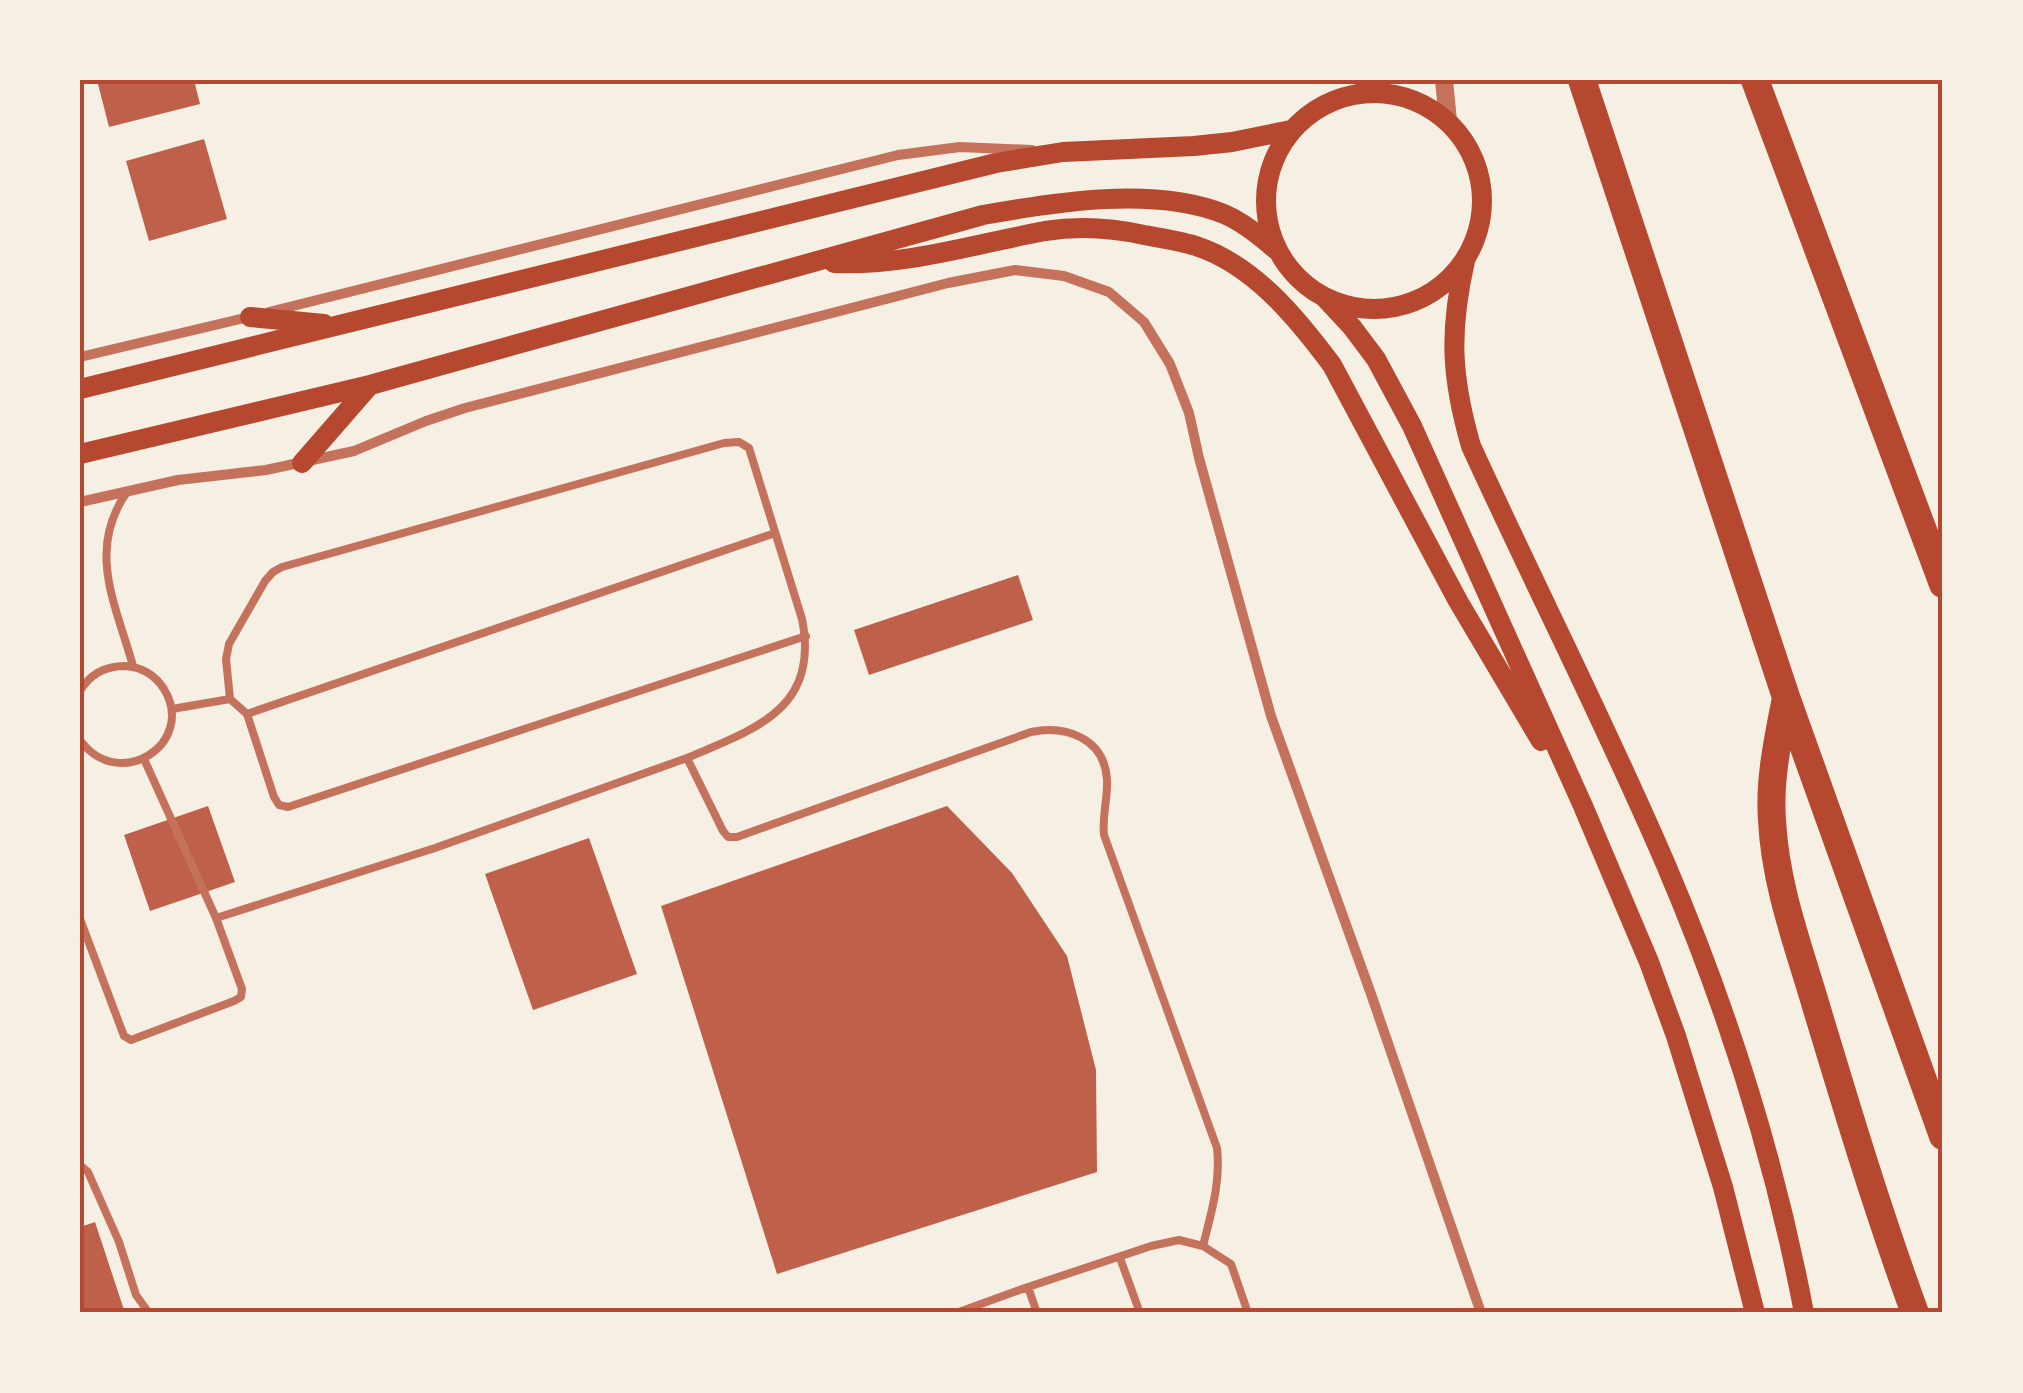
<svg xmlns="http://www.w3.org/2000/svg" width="2023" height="1393" font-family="'Source Sans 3',sans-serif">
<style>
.building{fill:#bf614a}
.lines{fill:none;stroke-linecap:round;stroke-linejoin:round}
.service{stroke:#c5725c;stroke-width:8}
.minor{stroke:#c5725c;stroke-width:10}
.tertiary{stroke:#c5725c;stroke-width:18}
.secondary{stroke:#b5482f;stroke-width:20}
.motorway{stroke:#b5482f;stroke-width:28}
.neatline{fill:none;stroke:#b5482f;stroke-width:4}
</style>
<rect width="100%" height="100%" fill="#f6efe4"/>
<!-- building -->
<path class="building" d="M97 80H194L200 104 109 127Z
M204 139 227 219 149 241 126 161Z
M1018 575 1033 620 869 675 854 630Z
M208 806 235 882 150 911 124 835Z
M947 806 1012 873 1067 956 1096 1070 1097 1172 777 1274 661 906Z
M589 838 637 974 533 1010 485 874Z
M95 1222 125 1313H80V1227Z"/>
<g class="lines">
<!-- service -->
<path class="service" d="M127 492C86 550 116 605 133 666
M806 636 288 807 279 805 274 797 247 714 230 699 226 659 229 644 265 581 273 572 282 567 724 443 739 442 749 448 802 619C820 709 755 729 687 758L723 831 728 837H737L1031 732C1066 725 1104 738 1107 779 1108 798 1102 815 1104 835L1217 1148C1221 1182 1211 1213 1203 1246
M80 691C90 674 106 666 125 666 141 667 155 675 164 689 197 743 119 794 80 740
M172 709 230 699
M247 714 775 533
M144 759 216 918
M80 919 124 1036 131 1040 234 1001 241 997 242 989 216 918 435 848 687 758
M80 1165 88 1172 119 1242 136 1295 149 1313
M1120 1258 1140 1313
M1028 1287 1037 1313
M956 1313 1028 1287 1151 1246 1179 1240 1203 1246 1231 1264 1248 1313"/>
<!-- minor -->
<path class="minor" d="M269 312 898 155 960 147 1032 150
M80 357 253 316
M80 502 178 480 266 470 354 451 426 421 465 408 948 283 1015 270 1064 276 1109 292 1144 322 1170 364 1189 413 1199 458 1271 716 1371 994 1481 1313"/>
<!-- tertiary -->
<path class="tertiary" d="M1444 80 1448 121
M1360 93 1367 80"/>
<!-- secondary -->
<path class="secondary" d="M1266 201a108 108 0 1 1 216 0a108 108 0 1 1-216 0Z
M1465 261C1449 331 1451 377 1471 446 1535 586 1605 723 1666 865 1727 1008 1775 1159 1804 1313
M834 263C906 266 975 244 1045 231 1077 226 1112 228 1144 235 1161 238 1179 241 1196 246 1254 265 1297 318 1332 365L1458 601 1541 741
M1325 298 1352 327 1376 359 1412 426 1583 806 1649 962 1676 1036 1723 1187 1755 1313
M250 317 324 324
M80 389 996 163 1063 152 1194 146 1232 142 1291 130
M80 454 370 385 983 215C1056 202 1154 186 1224 214 1243 222 1259 235 1275 249
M302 463 370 385"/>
<!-- motorway -->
<path class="motorway" d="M1582 80 1786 697 1943 1136
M1755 80 1943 584
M1786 698C1778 739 1769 779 1772 820 1775 884 1798 945 1816 1006 1847 1109 1878 1212 1915 1313"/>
</g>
<!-- border -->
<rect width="2023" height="1393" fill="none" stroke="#f6efe4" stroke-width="165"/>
<rect x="82" y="82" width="1858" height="1228" class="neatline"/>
</svg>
